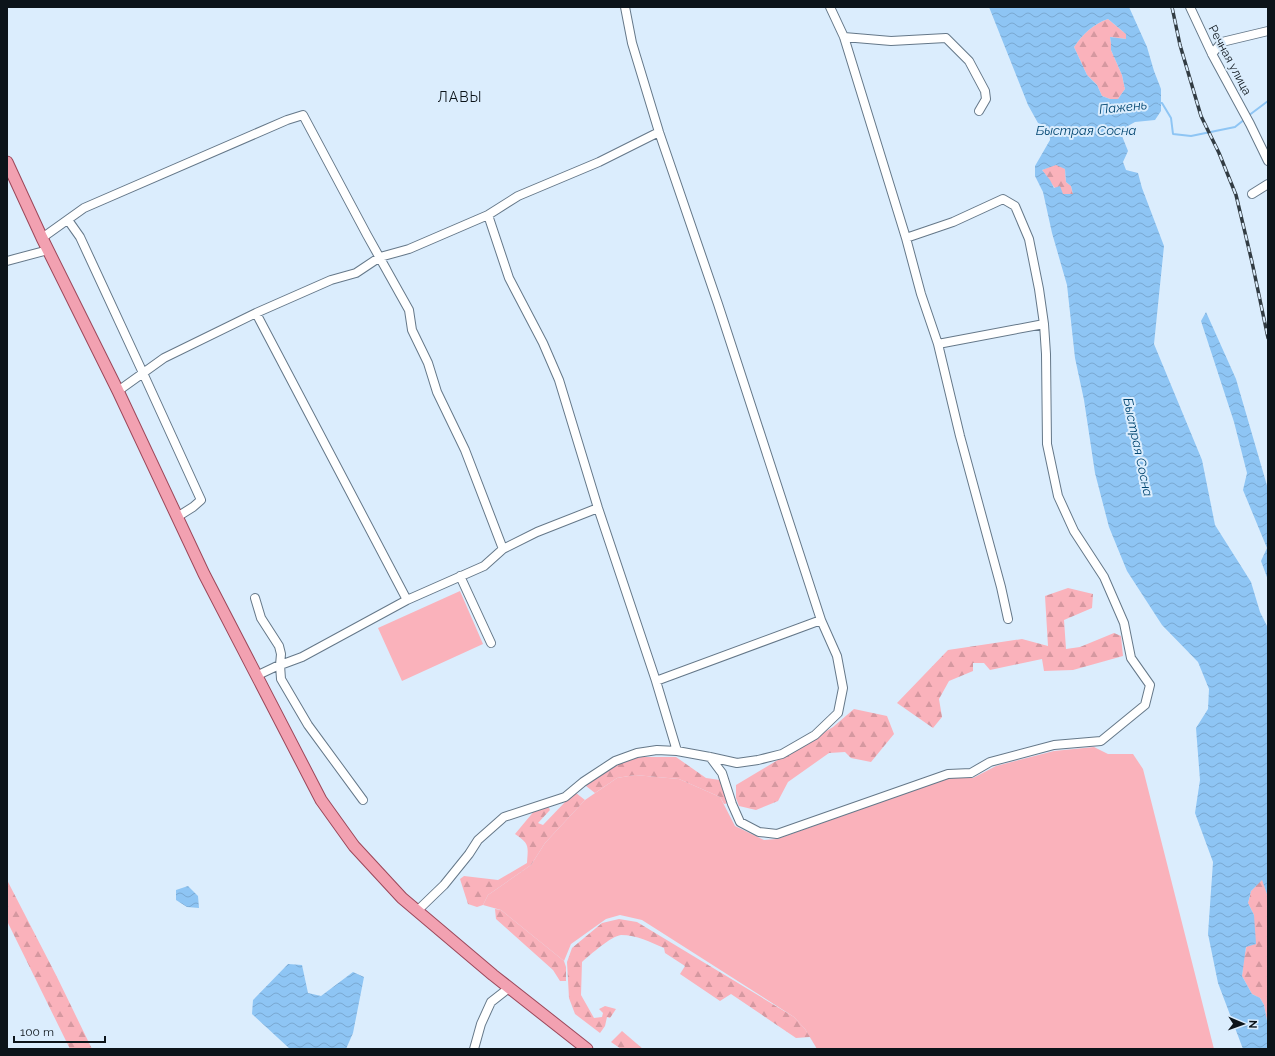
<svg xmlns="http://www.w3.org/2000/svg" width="1275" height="1056" font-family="Raleway,sans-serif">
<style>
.grass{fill:#fab2bb}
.forest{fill:url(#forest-firs)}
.water{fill:url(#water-waves);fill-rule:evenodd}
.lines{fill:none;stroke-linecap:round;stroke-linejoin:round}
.stream{stroke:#8ec5f4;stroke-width:2}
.minor-casing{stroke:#657889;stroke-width:10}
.major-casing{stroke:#9c475a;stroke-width:13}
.minor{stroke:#fff;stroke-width:8}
.major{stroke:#f2a1b1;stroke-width:11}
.rail-casing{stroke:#323c43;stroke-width:3.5}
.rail{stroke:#dbedfd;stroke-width:2;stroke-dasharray:6;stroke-linecap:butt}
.labels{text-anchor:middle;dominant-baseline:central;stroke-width:4;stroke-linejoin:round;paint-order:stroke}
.street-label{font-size:12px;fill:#0c141a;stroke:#dbedfd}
.water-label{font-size:13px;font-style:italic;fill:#004570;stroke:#dbedfd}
.quarter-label{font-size:14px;letter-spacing:1px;fill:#0c141a;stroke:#dbedfd}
</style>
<defs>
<pattern id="forest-firs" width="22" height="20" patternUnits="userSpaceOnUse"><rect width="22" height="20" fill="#fab2bb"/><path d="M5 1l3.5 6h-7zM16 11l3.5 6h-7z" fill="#d598a0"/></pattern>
<pattern id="water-waves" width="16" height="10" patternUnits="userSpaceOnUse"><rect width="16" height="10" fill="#8ec5f4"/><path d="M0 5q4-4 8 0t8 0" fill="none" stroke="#79a8d1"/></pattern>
</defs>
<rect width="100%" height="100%" fill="#dbedfd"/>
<!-- grass -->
<path class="grass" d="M460 591 483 644 402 681 378 628Z
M1094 747 1108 754H1133L1143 769 1214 1049H817L805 1029 794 1017 642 920 620 915 606 919 571 944 564 961 501 910 483 905 488 895 531 865 545 843 585 800 617 778 635 775 679 779 720 797 735 826 764 840 777 839 949 778H973L996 766 1054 751Z"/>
<!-- forest -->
<path class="forest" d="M1108 19 1126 34V39L1110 37 1111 43V50L1122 75 1125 89 1118 99H1110L1102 96 1097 85 1087 75 1074 47C1083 34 1093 24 1108 19Z
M1056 164 1065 169 1066 182 1071 186 1073 194C1070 194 1066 195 1063 194 1056 193 1047 176 1042 170Z
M1068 588 1093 594 1092 608 1064 620 1066 649 1080 647 1114 633 1121 636 1123 656 1073 670 1044 671 1042 659 990 670 984 663H973V671L949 681 939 699 942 717 933 728 897 703 948 650 1022 639 1048 646 1045 596Z
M854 709 887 716 894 734 871 762 851 758 845 752 829 753 788 782 778 801 756 810 739 806 736 798V785L833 727Z
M641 757H676L706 778 720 780 729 803 724 804 720 797 679 779 635 775 617 778 595 793 586 786C603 773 619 761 641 757Z
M576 793 585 800 545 843 531 865 488 895 483 905 477 907 468 904 460 879 464 876 498 880 527 863C528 846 530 844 515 834L535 810 548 806 550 810 538 823 543 825 566 801Z
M1262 879 1268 897V1022L1267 1021 1264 1005 1260 998 1252 994 1242 976 1244 957 1254 915 1248 903 1251 891Z
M7 880 57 977 92 1049H70L7 921Z
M495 909 501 910 564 961 566 967V981H560L553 970 496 919Z
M619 919 637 922 794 1017 805 1029 810 1037 796 1038 731 994 720 1001 680 974 685 966 665 953 664 948C650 942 637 935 621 935 611 936 590 955 582 962L581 995 594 1018 602 1017 603 1013 599 1009 605 1006 616 1009 610 1018 607 1017 605 1026 600 1033 575 1014 569 998 567 962 572 948 602 923Z
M622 1031 643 1049H621L611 1042Z"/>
<!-- water -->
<path class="water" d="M989 7H1129L1147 47 1154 71 1161 89V111L1155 120 1135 122 1126 127 1122 136 1128 151 1123 162 1126 170 1138 173 1142 188 1164 246 1154 344 1202 460 1215 525 1251 582 1260 612 1268 628V897L1262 880 1251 891 1248 903 1254 915 1256 944 1246 947 1242 976 1252 994 1260 998 1264 1005 1267 1021 1268 1022V1049H1243L1218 983 1208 934 1213 862 1195 813 1200 780 1196 728 1208 709 1209 689 1198 662 1162 625 1127 571 1109 527 1095 473 1084 400 1075 358 1067 285 1052 233 1043 192 1035 176V166L1050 140 1049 127 1038 123 1028 105ZM1108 19 1126 34V39L1110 37 1111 43V50L1122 75 1125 89 1118 99H1110L1102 96 1097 85 1087 75 1074 47C1083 34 1093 24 1108 19ZM1056 165 1065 169 1066 182 1071 186 1073 194H1063L1060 186 1054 188 1050 180 1042 170Z
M1206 312 1236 379 1268 489V580L1261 561 1267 548 1243 490 1247 473 1234 422 1201 321Z
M188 886 198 896 199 908 187 907 176 900V890Z
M288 964 302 965 308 993 321 996 353 972 364 977 353 1033 346 1049H290L252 1014 253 1000Z"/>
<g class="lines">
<!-- stream -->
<path class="stream" d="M1159 103H1162L1171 118 1173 134 1191 136 1235 127 1245 119
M1248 116 1268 101"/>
<!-- minor casing -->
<g class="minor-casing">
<path id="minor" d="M830 7 844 37 906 238 921 294 938 344 960 436 1001 587 1008 619
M1190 7 1212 54 1250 124 1268 161
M844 37 891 41 946 38 969 61 985 91 986 99 979 111
M1212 54 1222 42 1268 31
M1252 194 1268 184
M488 215 509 278 543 343 559 380 598 508 656 681 677 751
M68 220 80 237 143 373 201 500 193 507 177 517
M42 238 84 208 287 120 303 115 367 235 409 310 412 330 428 363 437 392 465 450 503 549
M7 261 48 250
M256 313 407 600
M938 344 1044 324
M118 391 164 358 256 313 331 280 356 273 380 257 409 249 488 215 518 196 599 162 659 132
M460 576 491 643
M255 598 261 618 279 646 281 654 280 665 281 679 308 725 363 800
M256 676 275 667 302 657 407 600 484 566 503 549 537 532 598 508
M656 681 821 620
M710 757 722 773 732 804 740 822 759 832 777 834 948 774 971 773 990 762 1054 745 1101 741 1145 705 1150 685 1131 658 1124 623 1104 577 1074 531 1058 496 1047 444 1046 354 1044 324 1039 289 1029 239 1015 206 1003 199 953 222 906 238
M417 911 444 885 469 854 478 840 504 817 565 797 583 782 615 761 637 753 657 750 677 751 710 757 737 763 758 760 782 754 815 735 838 713 843 688 837 656 821 620 718 304 659 132 632 43 625 7
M474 1049 481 1024 491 1002 509 988"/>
</g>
<!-- major casing -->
<g class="major-casing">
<path id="major" d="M7 162 42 238 118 391 204 574 321 800 354 846 402 898 493 975 587 1049"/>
</g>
<!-- minor -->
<use href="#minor" class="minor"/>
<!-- major -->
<use href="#major" class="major"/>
<!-- rail casing -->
<g class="rail-casing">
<path id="rail" d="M1172 7 1180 45 1201 116 1219 153 1236 195 1252 262 1268 338"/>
</g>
<!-- rail -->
<use href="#rail" class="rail"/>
</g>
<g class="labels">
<!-- street labels -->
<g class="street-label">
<text transform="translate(1230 60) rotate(62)">Речная улица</text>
</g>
<!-- water labels -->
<g class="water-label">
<text transform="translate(1123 107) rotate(-6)">Пажень</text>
<text x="1086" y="130">Быстрая Сосна</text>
<text transform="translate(1138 447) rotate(78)">Быстрая Сосна</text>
</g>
<!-- quarter labels -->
<g class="quarter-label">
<text x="460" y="97">ЛАВЫ</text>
</g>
</g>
<!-- border -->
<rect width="1275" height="1056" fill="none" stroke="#0c141a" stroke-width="16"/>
<!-- north arrow -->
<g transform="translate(1243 1024) rotate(92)" stroke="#dbedfd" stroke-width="3" paint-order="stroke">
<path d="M0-3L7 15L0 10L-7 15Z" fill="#0c141a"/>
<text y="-6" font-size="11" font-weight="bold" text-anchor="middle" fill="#0c141a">N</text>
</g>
<!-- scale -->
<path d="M14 1036v6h91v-6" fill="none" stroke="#0c141a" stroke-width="2"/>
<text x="20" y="1036" font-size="12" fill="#0c141a" stroke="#dbedfd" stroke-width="3" paint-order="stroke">100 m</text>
</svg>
